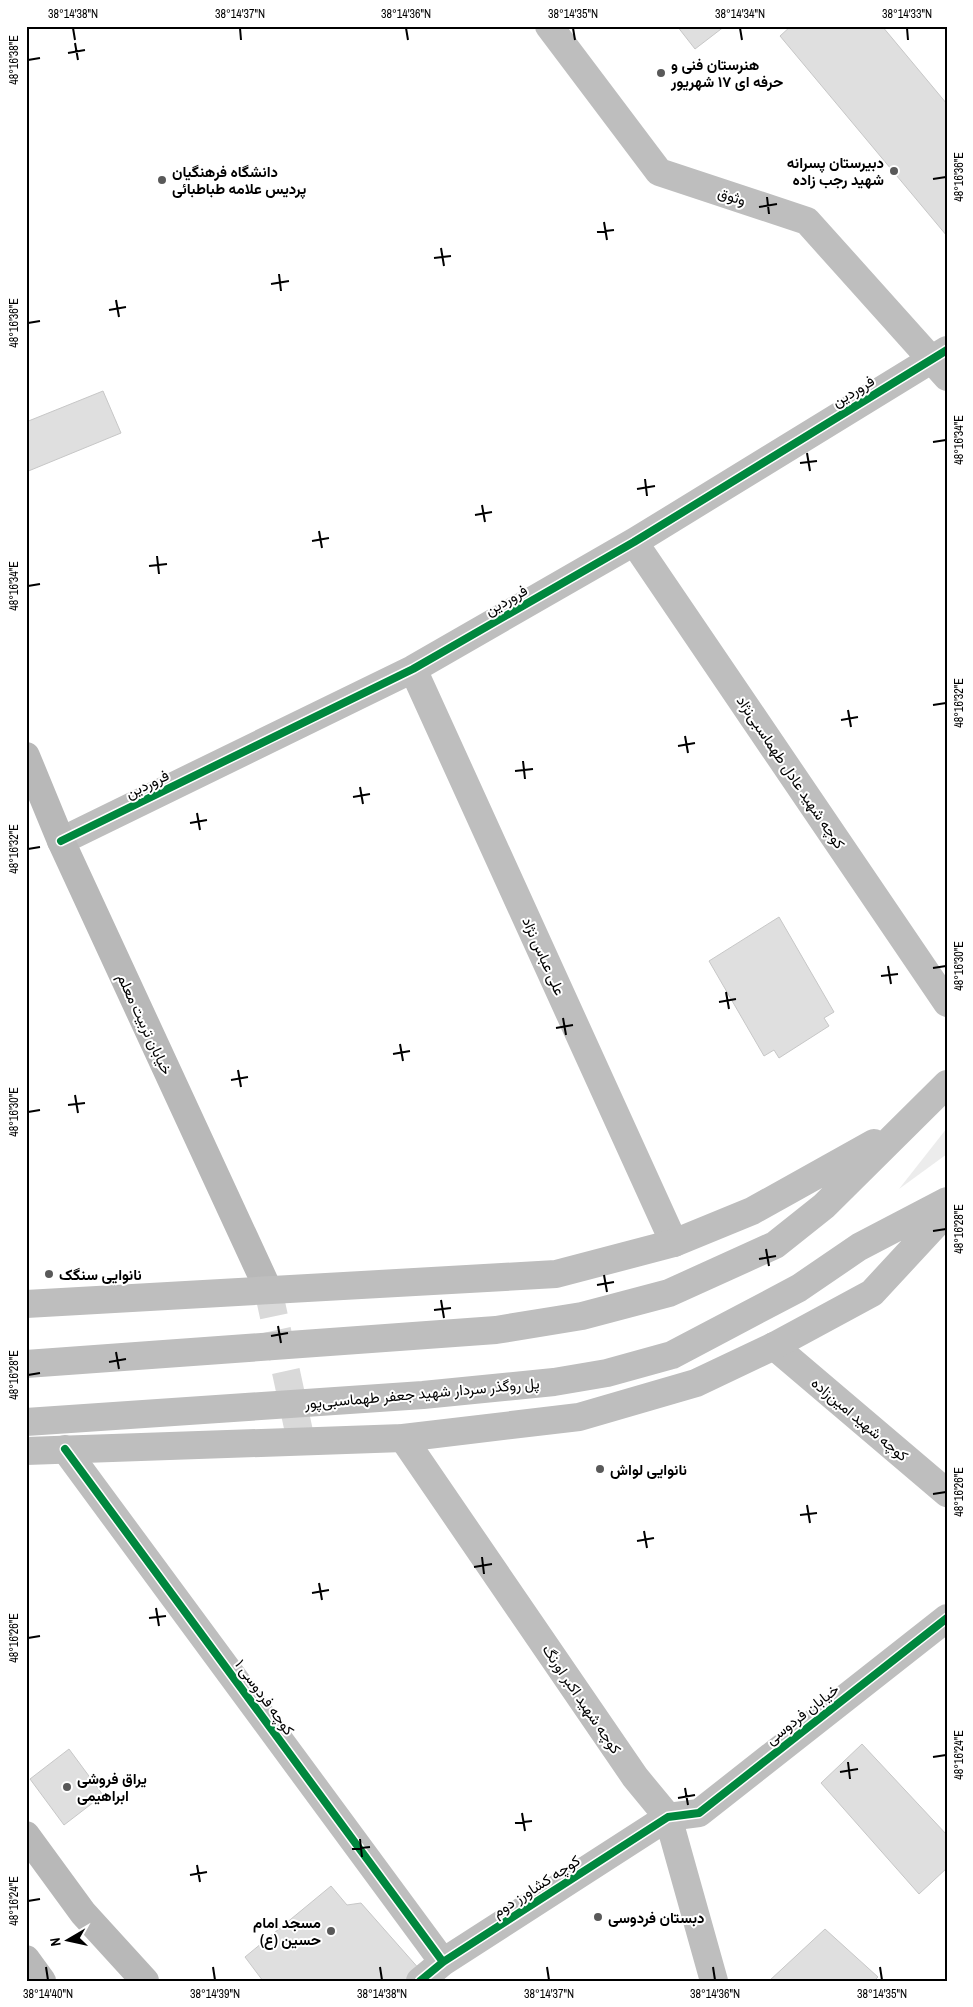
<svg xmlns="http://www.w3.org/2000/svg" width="973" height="2007" font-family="'Archivo Narrow',Vazirmatn,sans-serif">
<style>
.green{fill:#ececec}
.building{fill:#dfdfdf;stroke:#c7c7c7}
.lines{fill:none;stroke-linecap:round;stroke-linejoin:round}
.primary-tunnel{stroke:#d9d9d9;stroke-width:28;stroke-dasharray:28 14;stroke-linecap:butt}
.street{stroke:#bebebe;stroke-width:28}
.secondary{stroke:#b8b8b8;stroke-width:28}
.primary{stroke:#bebebe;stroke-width:28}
.cycleway-casing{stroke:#fff;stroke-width:11}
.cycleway{stroke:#00873e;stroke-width:8}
.ticks{fill:none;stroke:#000;stroke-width:2}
.poi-dot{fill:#595959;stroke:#fff;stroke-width:2}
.labels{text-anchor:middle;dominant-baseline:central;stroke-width:4;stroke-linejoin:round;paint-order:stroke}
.poi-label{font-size:15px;font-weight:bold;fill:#000;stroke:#fff;text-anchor:start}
.street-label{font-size:15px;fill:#000;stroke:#fff}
.neatline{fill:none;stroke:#000;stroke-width:2}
.ticks-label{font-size:12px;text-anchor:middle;fill:#000}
</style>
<rect width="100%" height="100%" fill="#fff"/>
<!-- green -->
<path class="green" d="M947 1128V1154L899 1189Z"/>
<!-- building -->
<path class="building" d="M677 26H725L695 49Z
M791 26H882L947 104V236L780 36Z
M103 391 121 433 26 472V422Z
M779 917 834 1012 824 1018 829 1026 779 1058 774 1050 764 1056 709 961Z
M862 1744 947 1835V1868L919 1894 821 1783Z
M69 1749 103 1795 64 1825 30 1779Z
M331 1886 347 1905 361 1903 421 1971 408 1981H263L245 1957Z
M825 1929 878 1977 874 1981H769Z"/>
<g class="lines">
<!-- primary-tunnel -->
<path class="primary-tunnel" d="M268 1289 301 1441"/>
<!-- street -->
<path class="street" d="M549 26 659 172 807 221 947 377
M634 542 947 1003
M413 669 674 1243
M61 841 413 669 634 542 947 350
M774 1346 947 1493
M403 1438 635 1777 668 1817 714 1981
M65 1449 443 1962
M420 1981 443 1962 668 1817 699 1813 947 1618"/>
<!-- secondary -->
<path class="secondary" d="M26 756 61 841 268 1289
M26 1835 83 1913 145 1981
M26 1959 42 1981"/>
<!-- primary -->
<path class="primary" d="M26 1304 556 1274 674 1243 752 1211 874 1143
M26 1364 496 1330 582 1316 669 1293 775 1245 824 1206 947 1084
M26 1422 423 1395 554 1382 607 1373 672 1355 799 1288 859 1247 947 1201
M26 1451 403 1438 579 1417 696 1383 774 1346 872 1293 947 1212"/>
<!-- cycleway casing -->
<g class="cycleway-casing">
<path id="cycleway" d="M61 841 413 669 634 542 947 350
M65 1449 443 1962
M420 1981 443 1962 668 1817 699 1813 947 1618"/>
</g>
<!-- cycleway -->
<use href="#cycleway" class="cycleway"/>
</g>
<!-- ticks -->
<path class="ticks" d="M73 28 75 40M240 28 241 40M406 28 408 40M573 28 575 40M740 28 742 40M907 28 908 40M75 43 78 60M68 53 85 50M28 60 40 58M933 179 946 177M767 197 769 214M759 207 777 204M604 222 607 240M597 232 614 230M441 248 444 266M434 258 451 256M279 274 281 291M271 284 289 281M116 300 119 317M109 310 126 307M28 323 40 321M933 442 946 440M807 453 810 471M800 463 817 461M645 479 647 496M637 489 655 486M482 505 485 522M475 515 492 512M319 531 322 548M312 541 329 538M157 556 159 574M149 566 167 564M28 586 40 584M933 705 946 703M848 710 851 727M841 720 858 717M685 736 688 753M678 746 695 743M523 761 525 779M515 771 533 769M360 787 363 804M353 797 370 794M197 813 200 830M190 823 207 820M28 849 40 847M888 966 891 984M933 968 946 966M881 976 898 974M726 992 729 1009M719 1002 736 999M563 1018 566 1035M556 1028 573 1025M400 1044 403 1061M393 1054 410 1051M238 1070 241 1087M231 1080 248 1077M75 1095 78 1113M68 1105 85 1103M28 1112 40 1110M933 1231 946 1229M766 1249 769 1266M759 1259 776 1256M604 1275 607 1292M597 1285 614 1282M441 1300 444 1318M434 1310 451 1308M278 1326 281 1343M271 1336 288 1333M116 1352 119 1369M109 1362 126 1359M28 1375 40 1373M933 1494 946 1492M807 1505 810 1523M800 1515 817 1513M644 1531 647 1548M637 1541 654 1538M482 1557 484 1574M474 1567 492 1564M319 1583 322 1600M312 1593 329 1590M156 1608 159 1626M149 1618 166 1616M28 1638 40 1636M933 1757 946 1755M848 1762 850 1779M840 1772 858 1769M685 1788 688 1805M678 1798 695 1795M522 1813 525 1831M515 1823 532 1821M360 1839 362 1857M352 1849 370 1847M197 1865 200 1882M190 1875 207 1872M28 1901 40 1899M46 1967 48 1980M213 1967 215 1980M380 1967 382 1980M547 1967 549 1980M713 1967 715 1980M880 1967 882 1980"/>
<!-- markers -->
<g class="poi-dot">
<circle cx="661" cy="73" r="5"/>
<circle cx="894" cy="171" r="5"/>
<circle cx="162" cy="180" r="5"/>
<circle cx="49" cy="1274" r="5"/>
<circle cx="600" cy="1469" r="5"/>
<circle cx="67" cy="1787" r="5"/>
<circle cx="598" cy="1917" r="5"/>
<circle cx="331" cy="1931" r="5"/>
</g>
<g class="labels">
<!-- poi labels -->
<g class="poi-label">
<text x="671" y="64">هنرستان فنی و<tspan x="671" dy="17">حرفه ای ۱۷ شهریور</tspan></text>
<text x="884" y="162" text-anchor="end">دبیرستان پسرانه<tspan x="884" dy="17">شهید رجب زاده</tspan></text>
<text x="172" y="171">دانشگاه فرهنگیان<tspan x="172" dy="17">پردیس علامه طباطبائی</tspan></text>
<text x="59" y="1274">نانوایی سنگک</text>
<text x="610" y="1469">نانوایی لواش</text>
<text x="77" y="1778">یراق فروشی<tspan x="77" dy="17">ابراهیمی</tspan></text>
<text x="608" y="1917">دبستان فردوسی</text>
<text x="321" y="1922" text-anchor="end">مسجد امام<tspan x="321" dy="17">حسین (ع)</tspan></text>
</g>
<!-- street labels -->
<g class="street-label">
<text transform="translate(732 196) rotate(18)">وثوق</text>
<text transform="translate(853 391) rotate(-31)">فروردین</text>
<text transform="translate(506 600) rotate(-30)">فروردین</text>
<text transform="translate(791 772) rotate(56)">کوچه شهید عادل طهماسبی‌نژاد</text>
<text transform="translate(147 784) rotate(-26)">فروردین</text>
<text transform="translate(544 956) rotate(66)">علی عباس نژاد</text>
<text transform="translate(145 1024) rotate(65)">خیابان تربیت معلم</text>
<text transform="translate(422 1393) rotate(-5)">پل روگذر سردار شهید جعفر طهماسبی‌پور</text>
<text transform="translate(860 1419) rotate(40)">کوچه شهید امین‌زاده</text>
<text transform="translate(265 1697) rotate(54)">کوچه فردوسی ۱</text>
<text transform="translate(582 1699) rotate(56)">کوچه شهید اکبر اورنگ</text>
<text transform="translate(802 1714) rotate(-38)">خیابان فردوسی</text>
<text transform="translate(536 1886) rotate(-33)">کوچه کشاورز دوم</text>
</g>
</g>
<!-- border -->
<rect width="973" height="2007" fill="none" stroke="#ffffff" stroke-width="55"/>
<!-- north arrow -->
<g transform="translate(68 1940) rotate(261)" stroke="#ffffff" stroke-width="4" paint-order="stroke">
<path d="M0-4L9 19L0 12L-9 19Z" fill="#000000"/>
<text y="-8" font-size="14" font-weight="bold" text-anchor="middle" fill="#000000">N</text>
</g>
<rect x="28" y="28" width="918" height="1952" class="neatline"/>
<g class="ticks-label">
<text x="73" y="18">38°14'38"N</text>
<text x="240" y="18">38°14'37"N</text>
<text x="406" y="18">38°14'36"N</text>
<text x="573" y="18">38°14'35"N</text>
<text x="740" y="18">38°14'34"N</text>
<text x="907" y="18">38°14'33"N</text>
<text transform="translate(14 60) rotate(-90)" y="4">48°16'38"E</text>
<text transform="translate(959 177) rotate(-90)" y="4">48°16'36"E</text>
<text transform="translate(14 323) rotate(-90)" y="4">48°16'36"E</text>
<text transform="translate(959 440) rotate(-90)" y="4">48°16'34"E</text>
<text transform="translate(14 586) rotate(-90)" y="4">48°16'34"E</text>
<text transform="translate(959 703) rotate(-90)" y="4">48°16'32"E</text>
<text transform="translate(14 849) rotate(-90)" y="4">48°16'32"E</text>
<text transform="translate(959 966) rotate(-90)" y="4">48°16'30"E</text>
<text transform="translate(14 1112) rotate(-90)" y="4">48°16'30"E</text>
<text transform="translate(959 1229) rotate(-90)" y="4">48°16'28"E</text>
<text transform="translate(14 1375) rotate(-90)" y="4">48°16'28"E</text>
<text transform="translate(959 1492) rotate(-90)" y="4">48°16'26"E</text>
<text transform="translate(14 1638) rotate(-90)" y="4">48°16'26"E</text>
<text transform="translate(959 1755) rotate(-90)" y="4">48°16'24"E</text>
<text transform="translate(14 1901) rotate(-90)" y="4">48°16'24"E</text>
<text x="48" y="1998">38°14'40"N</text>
<text x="215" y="1998">38°14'39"N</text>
<text x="382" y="1998">38°14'38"N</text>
<text x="549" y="1998">38°14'37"N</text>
<text x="715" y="1998">38°14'36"N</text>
<text x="882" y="1998">38°14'35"N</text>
</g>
</svg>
